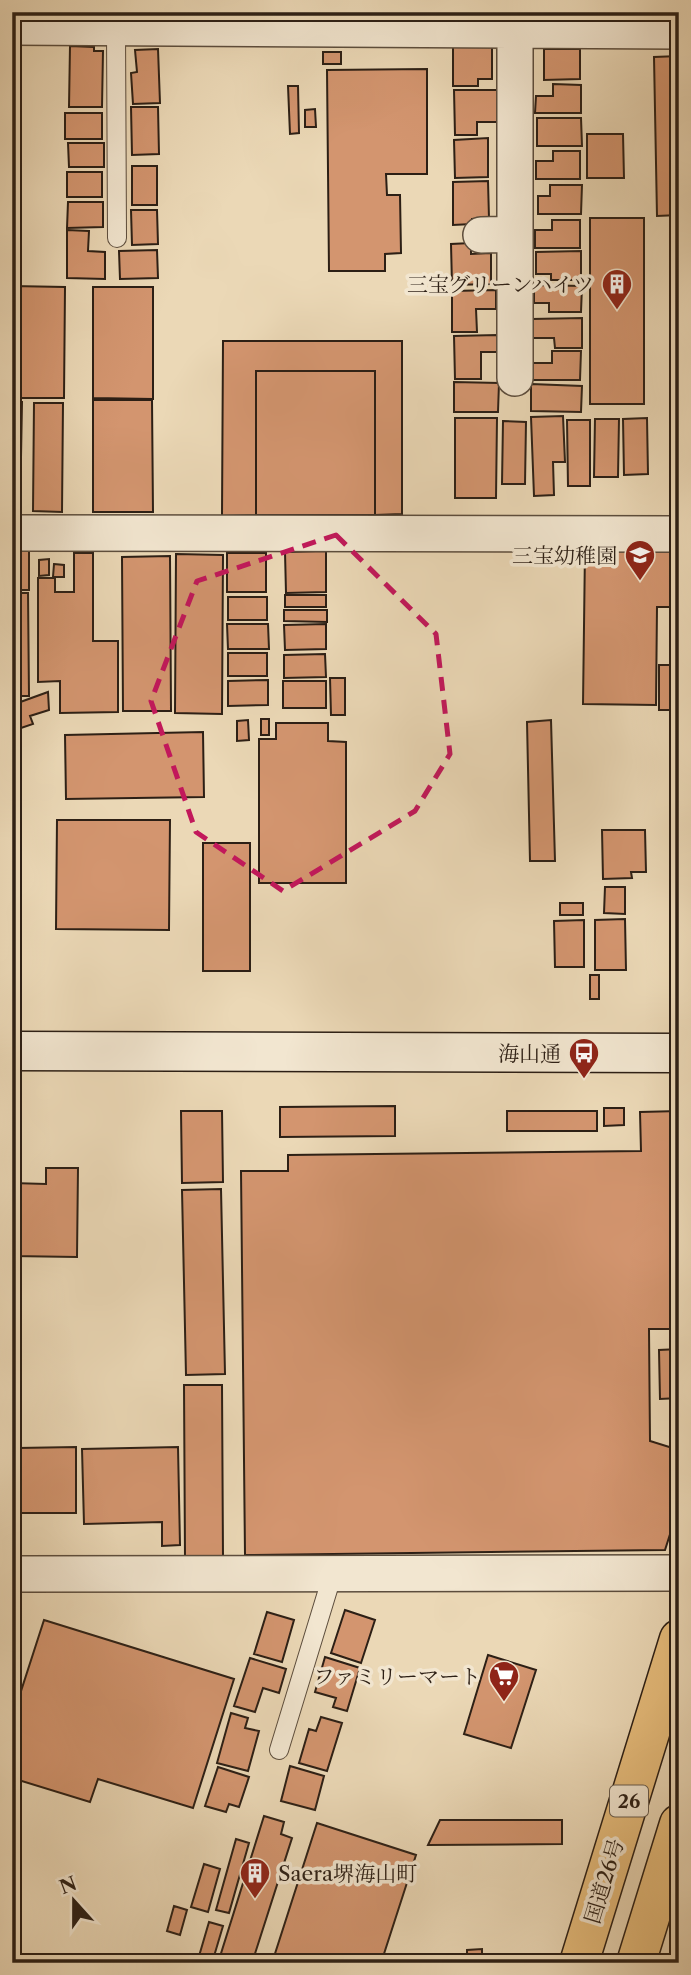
<svg xmlns="http://www.w3.org/2000/svg" width="691" height="1975" font-family="'Libre Caslon Text','Noto Serif JP',serif">
<style>
.building{fill:#d3956f;stroke:#2c1f15;stroke-width:2}
.lines{fill:none;stroke-linecap:round;stroke-linejoin:round}
.lane-casing{stroke:#5c4d3d;stroke-width:20}
.street-casing{stroke:#5c4d3d;stroke-width:38}
.secondary-casing{stroke:#2c1f15;stroke-width:41}
.highway-casing{stroke:#2c1f15;stroke-width:41}
.lane{stroke:#f2e6d0;stroke-width:18}
.street{stroke:#f2e6d0;stroke-width:35}
.secondary{stroke:#f2e6d0;stroke-width:38}
.highway{stroke:#e6bc7b;stroke-width:38}
.marked{fill:none;stroke:#c2185b;stroke-width:5;stroke-dasharray:14 9;stroke-linejoin:round}
.labels{text-anchor:middle;dominant-baseline:central;stroke-width:7;stroke-linejoin:round;paint-order:stroke}
.shield{fill:#f2e6d0;stroke:#675b4d;stroke-width:2}
.shield-label{font-size:19px;font-weight:bold;fill:#2c1f15}
.poi-label{font-size:21px;fill:#2c1f15;stroke:#f2e6d0;text-anchor:end}
.street-label{font-size:21px;fill:#2c1f15;stroke:#f2e6d0}
</style>
<rect width="100%" height="100%" fill="#ebd8b6"/>
<filter id="stains"><feTurbulence type="fractalNoise" baseFrequency=".00286" numOctaves="4"/><feColorMatrix values="0 0 0 0 .2 0 0 0 0 .09 0 0 0 0 .02 0 0 0 .5 -.17"/></filter>
<radialGradient id="worn" r=".72"><stop offset=".6" stop-color="#630" stop-opacity="0"/><stop offset="1" stop-color="#630" stop-opacity=".3"/></radialGradient>
<!-- building -->
<path class="building" d="M70 46 94 47V51H103L102 107H69Z
M453 46H492V79H478V86H453Z
M158 49 160 103 133 104 131 73 137 72 135 50Z
M544 49H580V79L544 80Z
M323 52H341V64H323Z
M679 56V215L657 216 654 57Z
M427 69V174H386L387 195H400L401 253 385 254V271H329L327 70Z
M553 84 581 85V113H535L536 96H553Z
M288 86H298L299 133 290 134Z
M454 90H499V122H477V135H455Z
M131 107H158L159 154 132 155Z
M315 109 316 127H305V110Z
M65 113H102V139H65Z
M537 118H581L582 146H537Z
M587 134H623L624 178H587Z
M488 138V177L455 178 454 140Z
M68 143H104V167H69Z
M553 151H580V179H536V161H553Z
M132 166H157V205H132Z
M67 172H102V197H67Z
M488 181 489 218 472 219V224L453 225V182Z
M550 185H582L581 214H538V196H550Z
M68 202H103V227L67 228Z
M131 210H157L158 244 132 245Z
M590 218H644V404H590Z
M552 220H580V248H535V230H552Z
M67 230 89 231 88 251 105 252V279L67 278Z
M471 243V254L491 253V284L452 285 451 244Z
M157 250 158 278 120 279 119 251Z
M581 251V280H551V274H536V252Z
M534 285 582 286 581 312H549V303H534Z
M12 286 65 287 64 398H12Z
M93 287H153V399L93 398Z
M496 290V309H476L477 332H452V291Z
M582 318V348H555L554 338H533L532 319Z
M497 335 498 352H481V379H455L454 336Z
M223 341H402V514L375 515V371H256V515L222 516Z
M552 351H581L580 380H533V363H552Z
M256 371H375V515H256Z
M454 382 499 383 498 412H454Z
M531 384 582 386 581 412 531 411Z
M93 400H152L153 512H93Z
M12 402H22L20 512H12Z
M34 403H63L62 512 33 511Z
M563 416 565 462H553L554 495 534 496 531 417Z
M455 418H497L496 498H455Z
M647 418 648 474 624 475 623 419Z
M595 419H619L618 477H594Z
M567 420H590V486H568Z
M503 421 526 422 525 484H502Z
M29 548V590H12V549Z
M585 549 679 550V607H657L656 705 583 704Z
M326 551V592L286 593 285 552Z
M74 553H93V641H118V712L60 713V681L38 682V578H55V592H74Z
M227 553H266V592H227Z
M176 554 223 555 222 714 175 713Z
M170 556 171 711H123L122 557Z
M49 559V575L39 576V560Z
M54 564 64 565V577H53Z
M12 593H28L29 696H14L12 701Z
M285 595H326V607H285Z
M228 597H267V620H228Z
M284 610H327V622L284 621Z
M227 624H268L269 649H228Z
M326 624V649L285 650 284 625Z
M228 653H267V676H228Z
M325 654 326 677 284 678V655Z
M659 665H679V710H659Z
M330 678H345V715H331Z
M268 680V705L228 706V681Z
M283 681H326V708H283Z
M48 692 49 710 30 716 33 724 12 731V705Z
M261 719H269V735H261Z
M248 720 249 740 237 741V721Z
M551 720 555 861H530L527 722Z
M276 723H328V741L346 742V883H259V739H276Z
M203 732 204 797 66 799 65 735Z
M57 820H170L169 930 56 929Z
M602 830H645L646 872H631L632 878 603 879Z
M203 843H250V971H203Z
M605 887H625V914L604 913Z
M560 903H583V915H560Z
M625 919 626 970H595V920Z
M584 920V967H555L554 921Z
M590 975H599V999H590Z
M395 1106V1136L280 1137V1107Z
M604 1108H624V1125L604 1126Z
M181 1111H222L223 1182 182 1183Z
M507 1111H597V1131H507Z
M679 1111V1329H649L650 1441 679 1450V1506L665 1550 245 1555 241 1171H288V1155L641 1151 640 1112Z
M46 1168H78L77 1257 12 1256V1183L46 1184Z
M221 1189 225 1374 186 1375 182 1190Z
M679 1349V1398L660 1399 659 1350Z
M184 1385H222L223 1558 185 1559Z
M76 1447V1513H18V1448Z
M178 1447 180 1545 162 1546V1522L84 1524 82 1449Z
M345 1610 375 1620 361 1663 331 1653Z
M267 1612 294 1620 282 1662 254 1654Z
M44 1620 234 1679 193 1808 98 1779 90 1802 12 1778V1719Z
M488 1655 536 1670 511 1748 464 1734Z
M325 1657 360 1668 347 1711 333 1707 336 1698 315 1692Z
M250 1658 286 1669 279 1693 263 1688 255 1712 234 1706Z
M231 1713 248 1718 245 1728 259 1731 248 1771 217 1763Z
M321 1717 342 1723 327 1771 299 1763 309 1729 316 1731Z
M290 1766 324 1776 315 1810 281 1801Z
M218 1767 249 1777 239 1807 229 1804 226 1812 205 1806Z
M264 1816 284 1822 281 1834 292 1838 252 1963H218Z
M440 1820H562V1844L428 1845Z
M317 1823 416 1855 381 1963H272Z
M236 1839 249 1843 229 1913 216 1910Z
M204 1864 220 1869 208 1912 191 1907Z
M174 1906 187 1910 180 1935 167 1931Z
M209 1922 223 1926 212 1963H197Z
M482 1949V1959L467 1960V1950Z"/>
<g class="lines">
<!-- lane casing -->
<g class="lane-casing">
<path id="lane" d="M116 29 117 238
M279 1750 333 1573"/>
</g>
<!-- street casing -->
<g class="street-casing">
<path id="street" d="M12 27 679 31
M481 235 515 234
M515 378V29
M12 533 679 534
M12 1574 679 1573"/>
</g>
<!-- secondary casing -->
<g class="secondary-casing">
<path id="secondary" d="M12 1051 679 1053"/>
</g>
<!-- highway casing -->
<g class="highway-casing">
<path id="highway" d="M579 1963 679 1639
M636 1963 679 1824"/>
</g>
<!-- lane -->
<use href="#lane" class="lane"/>
<!-- street -->
<use href="#street" class="street"/>
<!-- secondary -->
<use href="#secondary" class="secondary"/>
<!-- highway -->
<use href="#highway" class="highway"/>
</g>
<!-- marked area -->
<path class="marked" d="M336 535 436 634 450 754 415 811 283 891 196 832 151 701 197 581Z"/>
<!-- icons -->
<defs>
<g id="building-pin" transform="scale(1.575)"><path d="M0 17L-7.5 6A9.5 9.5 0 1 1 7.5 6Z" fill="#8f2418" stroke="#f2e6d0"/><path d="M-4-6H4V6H1V3H-1V6H-4ZM-2.5-4.3h1.7v1.8h-1.7ZM.8-4.3h1.7v1.8H.8ZM-2.5-1h1.7V.8h-1.7ZM.8-1h1.7V.8H.8Z" fill="#fff"/></g>
<g id="school-pin" transform="scale(1.575)"><path d="M0 17L-7.5 6A9.5 9.5 0 1 1 7.5 6Z" fill="#8f2418" stroke="#f2e6d0"/><path d="M0-5L7-2L0 1L-7-2ZM-4 1L0 2.5L4 1V4Q0 6-4 4Z" fill="#fff"/></g>
<g id="bus-pin" transform="scale(1.575)"><path d="M0 17L-7.5 6A9.5 9.5 0 1 1 7.5 6Z" fill="#8f2418" stroke="#f2e6d0"/><path d="M-5-6H5V4H4V6H2V4H-2V6H-4V4H-5ZM-3.5-4V0h7V-4ZM-3.5 1.2v1.5H-2V1.2ZM2 1.2v1.5H3.5V1.2Z" fill="#fff"/></g>
<g id="supermarket-pin" transform="scale(1.575)"><path d="M0 17L-7.5 6A9.5 9.5 0 1 1 7.5 6Z" fill="#8f2418" stroke="#f2e6d0"/><path d="M-6-5.5h2.5l.6 2H6L4.5 2H-2.5L-4.4-4H-6ZM-1.5 3.2a1.3 1.3 0 1 0 .1 0ZM3 3.2a1.3 1.3 0 1 0 .1 0Z" fill="#fff"/></g>
</defs>
<g fill-rule="evenodd">
<use href="#building-pin" x="617" y="284"/>
<use href="#school-pin" x="640" y="555"/>
<use href="#bus-pin" x="584" y="1053"/>
<use href="#supermarket-pin" x="504" y="1676"/>
<use href="#building-pin" x="255" y="1873"/>
</g>
<g class="labels">
<!-- shield labels -->
<rect class="shield" x="610" y="1785.5" width="38" height="31" rx="5"/>
<g class="shield-label">
<text x="629" y="1801">26</text>
</g>
<!-- poi labels -->
<g class="poi-label">
<text x="594" y="284">三宝グリーンハイツ</text>
<text x="617" y="555">三宝幼稚園</text>
<text x="561" y="1053">海山通</text>
<text x="481" y="1676">ファミリーマート</text>
<text x="278" y="1873" text-anchor="start">Saera堺海山町</text>
</g>
<!-- street labels -->
<g class="street-label">
<text transform="translate(604 1881) rotate(-73)">国道26号</text>
</g>
</g>
<!-- margin -->
<rect width="691" height="1975" fill="none" stroke="#ebd8b6" stroke-width="42"/>
<rect x="14" y="14" width="663" height="1947" fill="none" stroke="#2c1f15" stroke-width="3.5"/>
<rect x="21" y="21" width="649" height="1933" fill="none" stroke="#2c1f15" stroke-width="2"/>
<!-- north arrow -->
<g transform="translate(74 1901) rotate(339)" stroke="#f2e6d0" stroke-width="5" paint-order="stroke">
<path d="M0-5L12 26L0 18L-12 26Z" fill="#2c1f15"/>
<text y="-10" font-size="19" font-weight="bold" text-anchor="middle" fill="#2c1f15">N</text>
</g>
<rect width="100%" height="100%" filter="url(#stains)"/>
<rect width="100%" height="100%" fill="url(#worn)"/>
</svg>
